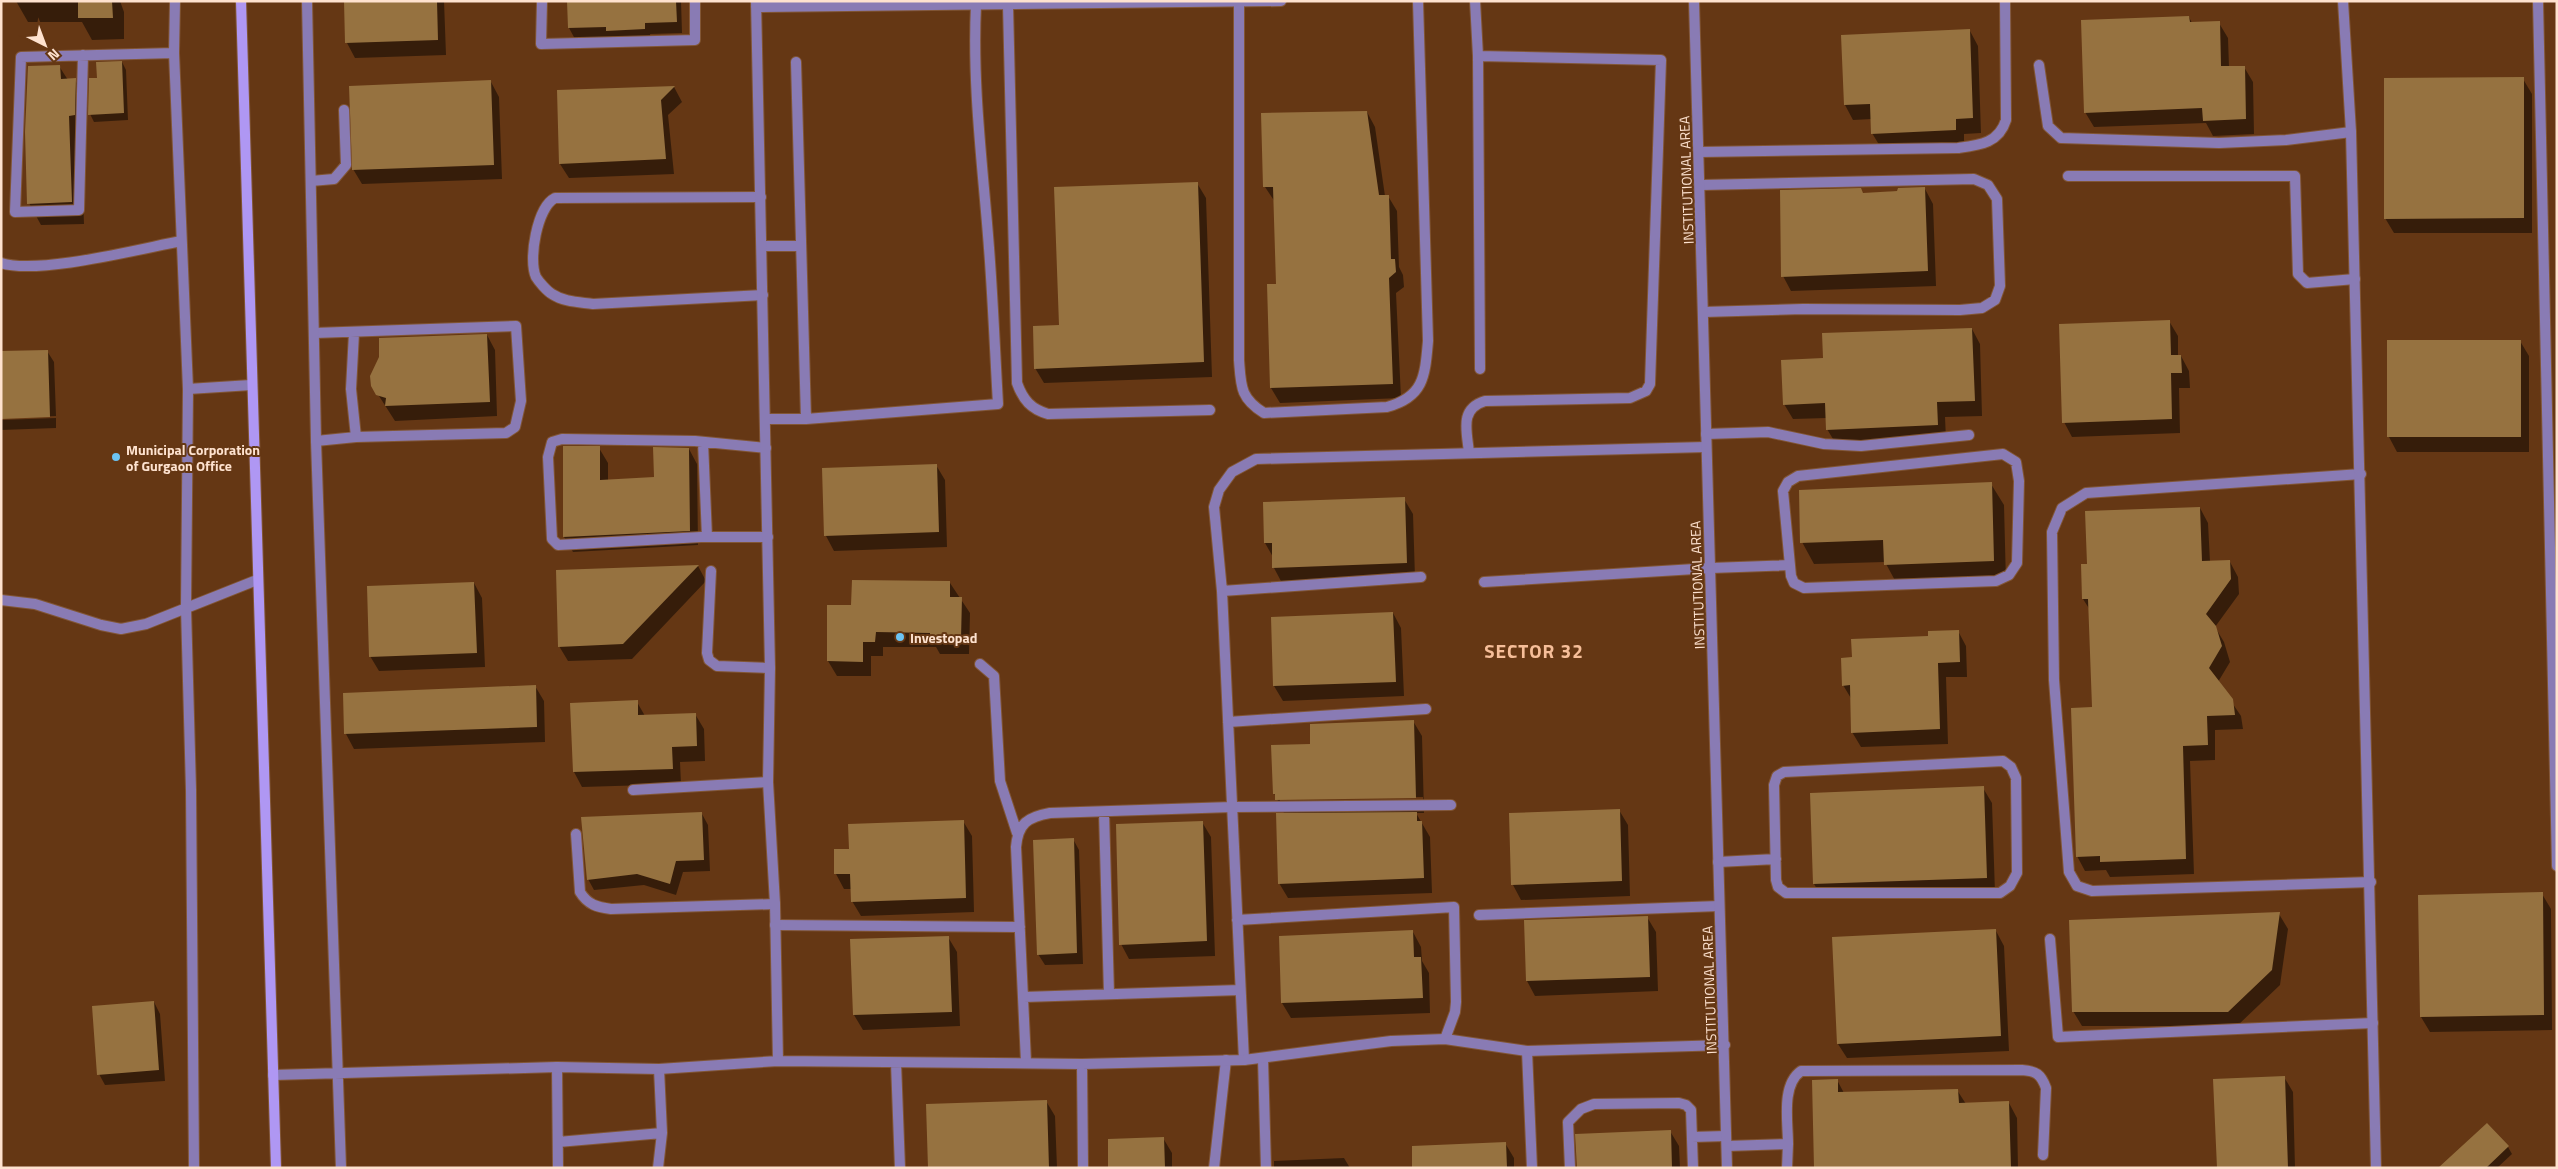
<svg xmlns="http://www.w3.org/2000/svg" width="2558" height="1169" font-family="'Titillium Web',sans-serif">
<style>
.shadow{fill:#0007;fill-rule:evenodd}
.building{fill:#967240}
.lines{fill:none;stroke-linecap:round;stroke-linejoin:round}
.lane-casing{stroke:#815636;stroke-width:12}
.street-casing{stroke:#815636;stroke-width:12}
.secondary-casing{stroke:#815636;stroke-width:12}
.lane{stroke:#897bb4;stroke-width:10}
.street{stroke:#897bb4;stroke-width:10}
.secondary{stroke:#af97f3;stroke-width:10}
.poi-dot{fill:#6cc3f2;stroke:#653714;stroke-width:2}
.labels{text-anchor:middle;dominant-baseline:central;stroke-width:4;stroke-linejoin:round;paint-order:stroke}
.street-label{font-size:14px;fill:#fee2cf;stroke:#653714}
.poi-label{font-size:14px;font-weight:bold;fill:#fee2cf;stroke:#653714;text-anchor:start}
.district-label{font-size:19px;font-weight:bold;letter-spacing:1px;fill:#f6be99;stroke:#653714}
</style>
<rect width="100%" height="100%" fill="#653714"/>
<!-- shadow -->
<path class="shadow" d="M16 1H120L124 12V39L92 40 82 22H28Z
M345 1H444L446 55 355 58 347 43Z
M568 1H681L682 33 650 34 651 40 575 39 569 28Z
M2189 17 2192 23H2219L2228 38 2229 67H2244L2253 82 2254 134 2213 136 2206 123 2094 127 2085 112Z
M1970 31 1978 46 1981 133 1964 134V145L1881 148 1872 133V119L1853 120 1845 105Z
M122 62 126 70 128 120 94 122 90 114 98 79Z
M59 66 68 80H75L87 101 86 137H81L84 224 41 225 29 203Z
M2523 79 2532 94V233H2394L2385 218Z
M491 82 499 97 502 179 362 184 353 169Z
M674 87 682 102 668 115 674 174 569 178 560 164 558 91Z
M1367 112 1375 127 1385 196H1388L1397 211 1399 267 1403 275 1404 287 1396 293 1401 398 1280 403 1271 388 1278 285 1275 202 1265 187Z
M1197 183 1206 198 1212 377 1044 383 1035 368 1060 326Z
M1925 189 1933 204 1936 286 1791 291 1783 276 1863 194Z
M2169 321 2178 336V356H2181L2189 371 2190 388H2179L2180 433 2072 437 2064 422Z
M1972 329 1980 344 1982 416 1945 417 1946 440 1836 444 1827 429V418L1793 419 1784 404 1824 359Z
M487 335 495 350 497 416 395 421 372 385Z
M2520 341 2529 356V452H2397L2389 437Z
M47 351 54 362 56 416 1 418Z
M56 418V428L1 430V420Z
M599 448 608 463V481L655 479 689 449 697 464 698 545 573 552 564 537Z
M936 465 945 480 947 547 834 551 826 536 823 469Z
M1991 484 2004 505 2006 583 1898 586 1885 562 1814 564 1802 542Z
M1404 499 1413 514 1415 578 1282 583 1274 568 1273 557 1265 543Z
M2200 508 2208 523 2210 562H2230L2238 577 2239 594 2215 627 2224 642 2230 662 2218 682 2241 716 2243 729 2215 730V760L2190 761 2194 874 2110 877 2106 870 2085 871 2077 856 2093 709 2090 610 2083 599 2088 565Z
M698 566 706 581 632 659 568 661 559 646 557 572Z
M474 583 482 598 485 667 379 671 370 656Z
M950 583 970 613 969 654H940L936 647H883V656H871V676H837L828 661 829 606 852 607Z
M1393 613 1401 628 1404 696 1283 701 1274 686Z
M1958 631 1966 646 1967 677H1946L1948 744 1861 747 1852 732V700L1843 685 1930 637Z
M535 686 544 701 545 742 354 749 346 734 344 694Z
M637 702 645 716 695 714 704 729 705 761 680 762 681 784 582 787 574 772 572 704Z
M1413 721 1422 736 1424 813H1416L1430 837 1432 893 1288 898 1279 883 1285 815 1274 793ZM1423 797V800L1280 801V798Z
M1983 788 1992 803 1995 893 1823 899 1814 884Z
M1619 810 1628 825 1630 896 1521 900 1513 885Z
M702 814 708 825 710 871 683 872 676 895 644 885 594 890 588 879Z
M963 821 972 836 974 912 861 916 852 901V889H844L836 874 835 850H850Z
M1202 822 1211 837 1215 956 1129 959 1121 944Z
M1073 839 1079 850 1083 964 1045 965 1038 954Z
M2542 894 2551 909 2552 1030 2430 1032 2421 1017Z
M2279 914 2288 929 2280 985 2237 1026H2082L2073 1011Z
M1647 917 1656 932 1658 991 1535 996 1527 981Z
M1996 931 2004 946 2009 1051 1847 1058 1838 1044Z
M1413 932 1421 947 1422 961 1429 973 1430 1013 1291 1018 1282 1003Z
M948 937 957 952 960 1026 863 1030 854 1015Z
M154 1002 160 1014 165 1081 105 1085 99 1074Z
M2284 1077 2293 1092 2295 1168H2218Z
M1837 1080 1844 1093 1957 1090 1966 1104 2009 1103 2017 1118 2018 1168H1815Z
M1046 1101 1055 1116 1057 1168H929Z
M1670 1131 1679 1146 1680 1168H1578Z
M1163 1138 1172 1153V1168H1110Z
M1505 1143 1514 1158V1168H1414Z
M2508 1147 2512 1154 2497 1168H2446Z
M1344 1158 1350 1168H1274V1161Z"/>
<!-- building -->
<path class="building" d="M78 1H112L113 18H78Z
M344 1H437L438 40 345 43Z
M567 1H676L677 22 645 23V29L606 31V27L568 28Z
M2189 16 2190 22 2220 21 2221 66H2245L2246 119 2203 121 2202 108 2084 113 2081 20Z
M1970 29 1973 118 1956 119V130L1871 134 1870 104 1844 105 1841 35Z
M122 61 124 113 88 115 89 78H97L96 62Z
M60 65 61 79 76 78 75 115 69 116 72 202 27 204 25 132 28 66Z
M2524 77V218L2384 219V78Z
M491 80 494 165 352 170 349 86Z
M675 86 661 100 666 159 559 164 557 90Z
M1367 111 1379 195H1389L1391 259H1395L1396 272 1389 278 1393 384 1270 388 1267 284H1276L1273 187H1263L1261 113Z
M1198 182 1204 362 1034 369 1033 326 1059 325 1054 187Z
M1925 187 1928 271 1781 277 1780 190 1861 188 1863 193 1897 191 1898 188Z
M2170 320 2171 355H2181L2182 373H2171L2172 419 2062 423 2059 324Z
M1972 328 1975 401 1937 402 1938 425 1826 430 1825 403 1783 405 1781 360 1823 358 1822 333Z
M487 334 490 402 385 406 386 398 376 395 371 386 370 376 379 357V338Z
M2387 340H2521V437H2387Z
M48 350 50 417 1 419V351Z
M563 446H600V480L654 477 653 447 689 448 690 531 563 537Z
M937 464 939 532 824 536 822 468Z
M1992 482 1994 561 1884 565 1883 540 1800 543 1799 490Z
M1405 497 1407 563 1272 568V543H1264L1263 502Z
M2200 507 2202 561 2230 560 2231 579 2206 614 2216 626 2222 646 2209 668 2233 699 2235 715 2207 716 2208 745 2183 746 2186 859 2100 862V856L2076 857 2071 708 2092 707 2088 599H2082L2081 564H2087L2085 511Z
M699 565 623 644 558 647 556 570Z
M852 580 950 581V597H962L961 639H930V633L876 632 875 642H863V662L827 661V605H851Z
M474 582 477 653 369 657 367 586Z
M1393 612 1396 682 1273 686 1271 617Z
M1959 630 1960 662 1938 663 1940 729 1851 733 1850 685 1842 686 1841 658 1852 657 1851 639 1928 636V631Z
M536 685 537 727 344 734 343 693Z
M638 700V715L696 713 697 746 672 747 673 769 573 772 570 703Z
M1414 720 1416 798 1275 800V794H1273L1271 745 1310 744V724Z
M1984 786 1987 878 1813 884 1810 793Z
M1620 809 1622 881 1511 885 1509 813Z
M702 812 704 860 676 861 670 884 637 874 587 880 581 817Z
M1417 812V821H1422L1424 878 1278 884 1276 813Z
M964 820 966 898 851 902 850 874H834V849H849L848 824Z
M1203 821 1207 941 1119 945 1116 824Z
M1074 838 1077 953 1037 955 1033 840Z
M2543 892 2544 1015 2420 1017 2418 895Z
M2280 912 2272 970 2228 1012H2072L2069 920Z
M1648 916 1650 977 1526 981 1524 920Z
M1996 929 2001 1036 1837 1044 1832 937Z
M1413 930 1414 957H1421L1423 998 1281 1003 1279 936Z
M949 936 952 1012 853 1015 850 939Z
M154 1001 159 1070 97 1075 92 1006Z
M2285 1076 2288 1168H2217L2213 1079Z
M1838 1079V1092L1958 1089 1959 1103 2009 1101 2011 1168H1814L1812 1080Z
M1047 1100 1049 1168H928L926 1104Z
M2487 1123 2509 1146 2486 1168H2438Z
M1671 1130 1672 1168H1577L1575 1134Z
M1164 1137 1165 1168H1108V1139Z
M1506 1142 1507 1168H1412V1146Z"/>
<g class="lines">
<!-- lane casing -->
<g class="lane-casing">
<path id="lane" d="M542 1 541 44 695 40V1
M1475 1 1478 56 1480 369
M2538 1 2557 866
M1239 3V360C1241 386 1240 398 1264 413L1387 407C1424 397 1425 376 1428 341L1418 1
M1008 5 1017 383C1023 400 1031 409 1048 414L1210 410
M796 62 806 419
M2039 65 2048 126 2061 138 2219 143 2286 140 2351 132
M1699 152 1958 148C1980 145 1999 143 2006 120L2005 1
M2068 176H2295L2298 274 2307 283 2355 279
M311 181 334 179 346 165 344 110
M1701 185 1974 179 1988 185 1997 199 2000 286 1995 300 1982 308 1960 310 1803 309 1703 312
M761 197 555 198C537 207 528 260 536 277 539 282 547 291 552 294 564 302 579 302 593 304L763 295
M762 246H801
M314 333 516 326 521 401 515 427 506 433 356 437 316 441
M354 333 351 389 356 437
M766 419H806L998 404C995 352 993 300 989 248 983 167 972 87 976 5
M1706 434 1768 432 1824 444 1861 446 1969 435
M703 442 707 537
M766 448 695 441 562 439 552 442 548 457 552 539 558 545 701 537H768
M1469 453C1467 431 1459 409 1485 401L1630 398 1646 391 1650 384 1661 60 1478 56
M2003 454 2016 462 2019 481 2017 563 2009 575 1996 581 1804 588 1794 583 1791 576 1783 491 1788 482 1798 476Z
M2361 474 2086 493 2062 508 2052 532 2054 680 2069 872 2077 886 2092 891 2371 882
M711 571 707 653 709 660 717 666 770 668
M1484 582 1711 568 1790 565
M1222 591 1421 577
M980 664 994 676 1000 781 1017 833
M1228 722 1426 709
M2003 761 2011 767 2016 778 2017 873 2010 886 2000 893H1786L1778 887 1776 880 1774 785 1777 776 1784 772Z
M633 790 768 782
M1104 812 1109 994
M576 834 580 892C588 905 597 907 611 909L775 904
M1718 862 1776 859
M1479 915 1719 906
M1237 920 1454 907 1456 1002 1455 1012 1445 1039
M775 925 1020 927
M2050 939 2058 1037 2373 1023
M1024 997 1240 990
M1527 1051 1532 1168
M1263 1059 1266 1168
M1244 1060 1222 591 1214 507 1219 490 1232 472 1256 459 1706 447
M1026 1062 1016 847C1018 823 1028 817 1050 813L1232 807 1451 805
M557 1067 558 1168
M1692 1137 1726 1136
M558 1142 662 1133
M1727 1146 1788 1144C1788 1122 1781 1085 1801 1071L2022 1070C2036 1071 2041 1074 2046 1088L2043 1155
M658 1168 662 1133 659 1069
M1214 1168 1226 1060
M1570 1168 1568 1122 1581 1109 1594 1104 1679 1103 1686 1105 1691 1110 1693 1168
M1787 1168 1788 1144"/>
</g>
<!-- street casing -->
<g class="street-casing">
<path id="street" d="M175 1 174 53 188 389 186 608 191 790 194 1168
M307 1 316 441 341 1168
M756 1 770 668 768 782 775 904 778 1061
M1694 1 1727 1168
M2343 1 2351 132 2376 1168
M756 7 1281 1
M83 55 79 210 15 212 21 57 174 53
M1 263C38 275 139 249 181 241
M188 389 251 385
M1 600 35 604 101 625 121 629 146 624 257 580
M896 1063 900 1168
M1082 1064 1083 1168
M273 1075 557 1067 659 1069 778 1061 1082 1064 1244 1060 1391 1041 1445 1039 1527 1051 1725 1045"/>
</g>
<!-- secondary casing -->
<g class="secondary-casing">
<path id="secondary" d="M241 1 276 1168"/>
</g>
<!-- lane -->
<use href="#lane" class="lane"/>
<!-- street -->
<use href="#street" class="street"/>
<!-- secondary -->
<use href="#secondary" class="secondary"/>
</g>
<!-- markers -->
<g class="poi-dot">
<circle cx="116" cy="457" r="5"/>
<circle cx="900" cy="637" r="5"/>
</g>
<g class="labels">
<!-- street labels -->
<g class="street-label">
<text transform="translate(1686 180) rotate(-92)">INSTITUTIONAL AREA</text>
<text transform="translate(1697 585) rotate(-92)">INSTITUTIONAL AREA</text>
<text transform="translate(1709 990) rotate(-92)">INSTITUTIONAL AREA</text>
</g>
<!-- poi labels -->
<g class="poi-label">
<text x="126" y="449">Municipal Corporation<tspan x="126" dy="16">of Gurgaon Office</tspan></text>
<text x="910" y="637">Investopad</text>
</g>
<!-- district labels -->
<g class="district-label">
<text x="1534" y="650">SECTOR 32</text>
</g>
</g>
<!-- border -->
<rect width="2558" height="1169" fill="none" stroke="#fee2cf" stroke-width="5"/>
<!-- north arrow -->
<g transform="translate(45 45) rotate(138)" stroke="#653714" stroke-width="4" paint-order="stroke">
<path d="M0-4L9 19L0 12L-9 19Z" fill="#fee2cf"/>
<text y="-8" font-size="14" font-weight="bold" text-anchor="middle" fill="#fee2cf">N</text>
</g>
</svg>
